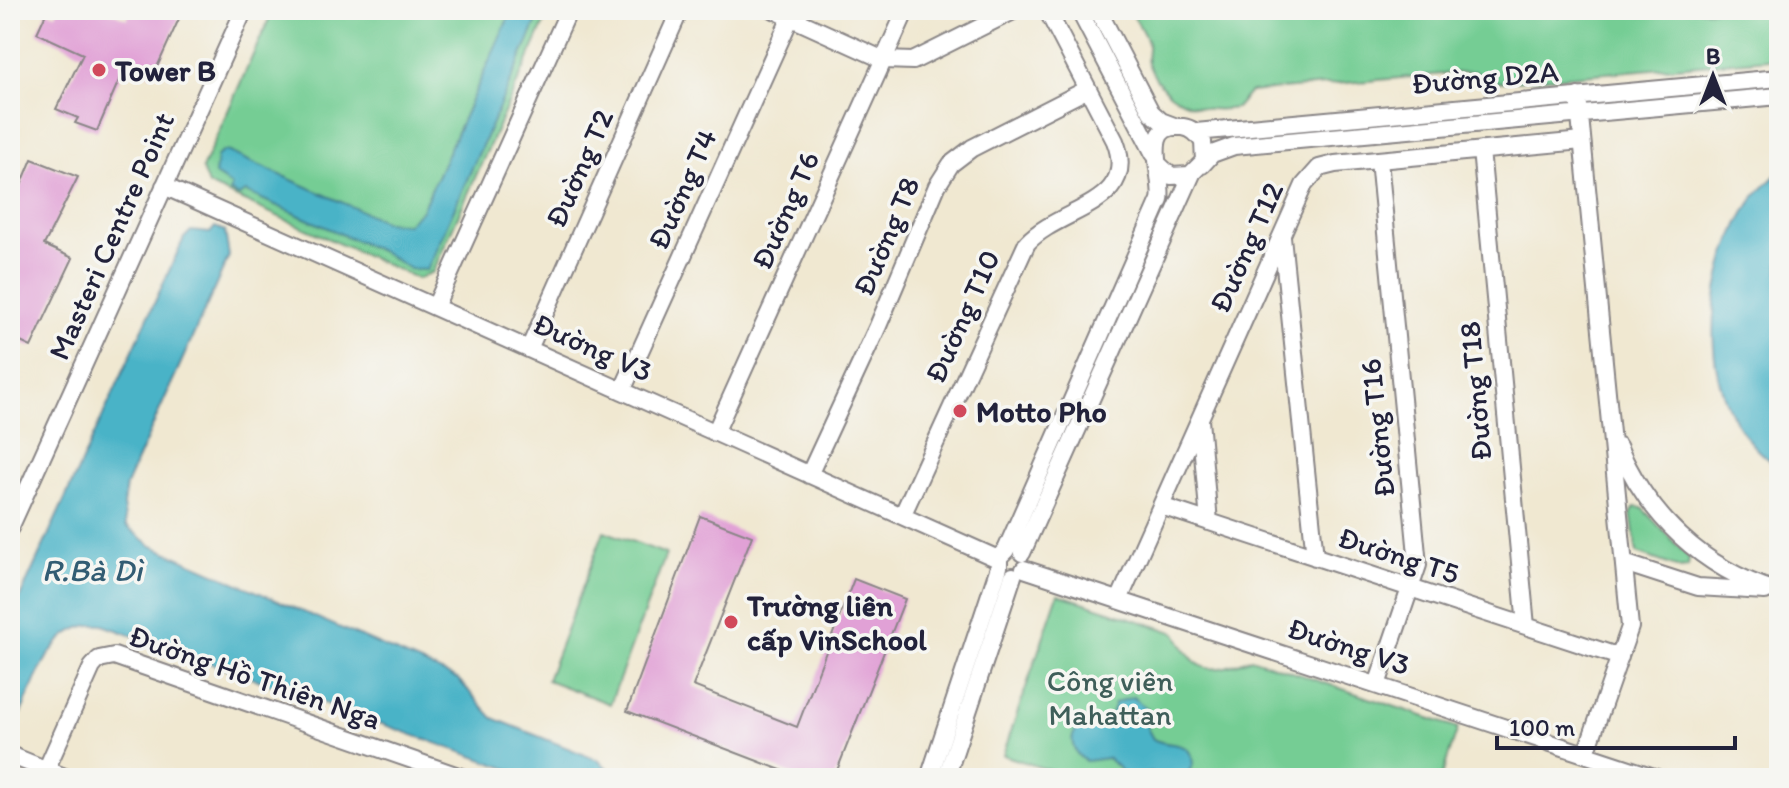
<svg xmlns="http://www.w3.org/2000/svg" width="1789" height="788" font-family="Itim,sans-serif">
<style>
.green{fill:#74cd94;stroke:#4b7868;stroke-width:2}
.water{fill:#49b3c7;stroke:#366a81;stroke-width:2}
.building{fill:#e1a1d6}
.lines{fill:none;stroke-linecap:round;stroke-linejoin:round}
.street-casing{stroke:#898586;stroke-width:20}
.street{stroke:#fff;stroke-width:16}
.poi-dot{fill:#d1495b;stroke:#f6f6f2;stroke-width:3}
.labels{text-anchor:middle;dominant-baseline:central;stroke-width:7;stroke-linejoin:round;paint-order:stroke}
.poi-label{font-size:30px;font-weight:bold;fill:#22223b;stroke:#f6f6f2;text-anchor:start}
.street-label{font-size:30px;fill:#22223b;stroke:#f6f6f2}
.park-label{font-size:30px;fill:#3f5e5a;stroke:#f6f6f2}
.water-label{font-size:32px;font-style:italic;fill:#325c73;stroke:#f6f6f2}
</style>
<rect width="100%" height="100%" fill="#f6f6f2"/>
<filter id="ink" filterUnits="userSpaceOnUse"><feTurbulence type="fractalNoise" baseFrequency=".0125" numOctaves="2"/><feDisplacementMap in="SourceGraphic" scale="16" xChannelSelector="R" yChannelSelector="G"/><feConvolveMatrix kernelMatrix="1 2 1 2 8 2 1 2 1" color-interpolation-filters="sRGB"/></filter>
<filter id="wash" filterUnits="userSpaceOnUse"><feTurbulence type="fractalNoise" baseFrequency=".006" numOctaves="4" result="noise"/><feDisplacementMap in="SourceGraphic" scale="32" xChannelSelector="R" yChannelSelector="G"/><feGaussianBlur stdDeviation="1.8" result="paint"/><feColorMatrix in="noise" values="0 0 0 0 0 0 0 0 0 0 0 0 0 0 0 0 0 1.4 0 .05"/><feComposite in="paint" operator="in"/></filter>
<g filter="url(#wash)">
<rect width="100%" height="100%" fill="#f0e8d1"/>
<!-- green -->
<path class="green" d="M273 10H550L433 272 418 279 208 185 202 169Z
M1130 10H1779V58L1489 83 1475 71 1250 92 1236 108C1198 114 1162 100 1148 63 1146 57 1149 51 1148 44 1145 33 1135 20 1130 10Z
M1635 507 1642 508 1689 558 1688 567 1679 568 1637 553 1631 514Z
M604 531 666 554 610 704 547 680Z
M1058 594 1176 633C1197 675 1209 675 1251 658L1458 728 1441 778H1073L1003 755Z"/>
<!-- water -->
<path class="water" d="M512 10H542L427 270 410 269 382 252 246 192 239 196 230 192 232 186 215 175 217 156 224 151 229 152 386 222 407 224 422 210Z
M1779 172V468C1695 411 1700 288 1747 208 1755 193 1768 183 1779 172Z
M215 227 225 231 229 256 126 485 123 505 126 526 152 546 458 679 493 718 598 760 619 778H534L103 625C51 620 37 681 18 719H10V619L184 238 191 231 210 233Z
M1133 697 1147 709V728L1153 739C1170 748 1191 738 1193 764L1187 775 1167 778 1151 772 1128 777 1108 758 1086 761C1071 754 1065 730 1086 725 1094 723 1099 727 1107 725L1115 703Z"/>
<g id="blocks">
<!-- building -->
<path class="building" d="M58 10H106L127 19 131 10H183L153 76 126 64 97 131 75 123 78 118 56 109 83 54 37 33 47 11 56 14Z
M32 159 78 177 44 245 73 258 31 347 10 337V279L15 269 10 267V212Z
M700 516 752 536 693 686 797 727 854 579 905 599 834 778H802L627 711Z"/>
</g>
</g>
<g filter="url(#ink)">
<use href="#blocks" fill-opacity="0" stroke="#898586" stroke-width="2"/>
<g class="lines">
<!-- street casing -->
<g class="street-casing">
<path id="street" d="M774 10 884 60 913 61 1015 10
M1079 10 1154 154
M1098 10 1151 112 1161 121 1177 127
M1578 96 1630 627 1586 753
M1196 132 1779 78
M1481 150 1526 626
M1202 165 1212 154 1234 146 1779 96
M164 186 998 559
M1282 237 1315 557
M435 307 569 10
M529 349 680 10
M622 391 794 10
M1200 420 1209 522
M715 433 906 10
M1618 446C1648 516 1702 568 1776 591
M809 475 878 326 937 186 951 164 972 148 1088 89
M1161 506 1620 657
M902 516 1027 243C1060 207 1140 205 1115 141L1047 10
M10 528 244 10
M1022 553 1192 174
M1624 563 1698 587 1765 591
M1024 569 1657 778
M1119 600 1304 185 1319 168 1335 164 1582 141
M1377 685 1418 565 1379 160
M10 755 67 778
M46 770 92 667 99 659 114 656 464 778
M929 778 999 567V557L1006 550 1160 200C1165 178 1138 122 1183 127 1192 128 1198 134 1203 142L1204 161 1190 175 1171 176 1158 164
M946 778 1013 576"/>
</g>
<!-- street -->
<use href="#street" class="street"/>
</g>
</g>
<!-- markers -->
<g class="poi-dot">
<circle cx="99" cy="70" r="8"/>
<circle cx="960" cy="411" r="8"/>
<circle cx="731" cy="622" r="8"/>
</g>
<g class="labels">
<!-- poi labels -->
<g class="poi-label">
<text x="115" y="70">Tower B</text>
<text x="976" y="411">Motto Pho</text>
<text x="747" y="605">Trường liên<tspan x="747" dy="34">cấp VinSchool</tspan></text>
</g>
<!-- street labels -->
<g class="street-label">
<text transform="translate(1485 77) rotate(-5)">Đường D2A</text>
<text transform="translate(579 168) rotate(-66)">Đường T2</text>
<text transform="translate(682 189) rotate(-66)">Đường T4</text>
<text transform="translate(785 210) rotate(-66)">Đường T6</text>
<text transform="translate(111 236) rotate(-66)">Masteri Centre Point</text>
<text transform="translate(886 236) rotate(-67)">Đường T8</text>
<text transform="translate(1246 247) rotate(-66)">Đường T12</text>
<text transform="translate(962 316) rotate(-66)">Đường T10</text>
<text transform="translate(593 347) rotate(24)">Đường V3</text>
<text transform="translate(1475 391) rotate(-95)">Đường T18</text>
<text transform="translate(1377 428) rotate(-96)">Đường T16</text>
<text transform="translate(1399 555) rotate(18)">Đường T5</text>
<text transform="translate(1349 646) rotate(18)">Đường V3</text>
<text transform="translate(255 677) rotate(19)">Đường Hồ Thiên Nga</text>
</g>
<!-- park labels -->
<g class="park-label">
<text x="1110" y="680">Công viên<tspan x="1110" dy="34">Mahattan</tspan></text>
</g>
<!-- water labels -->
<g class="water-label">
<text x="92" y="570">R.Bà Dì</text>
</g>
</g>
<!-- margin -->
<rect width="1789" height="788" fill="none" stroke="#f6f6f2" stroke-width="40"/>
<!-- north arrow -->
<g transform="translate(1713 76)" stroke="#f6f6f2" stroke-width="6" paint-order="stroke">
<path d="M0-6L14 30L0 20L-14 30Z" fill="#22223b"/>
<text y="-12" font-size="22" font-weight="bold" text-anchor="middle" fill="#22223b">B</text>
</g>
<!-- scale -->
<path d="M1497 736v12h238v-12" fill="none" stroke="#22223b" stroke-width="4"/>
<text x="1509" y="736" font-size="24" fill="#22223b" stroke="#f6f6f2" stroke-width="6" paint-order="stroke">100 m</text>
</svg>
